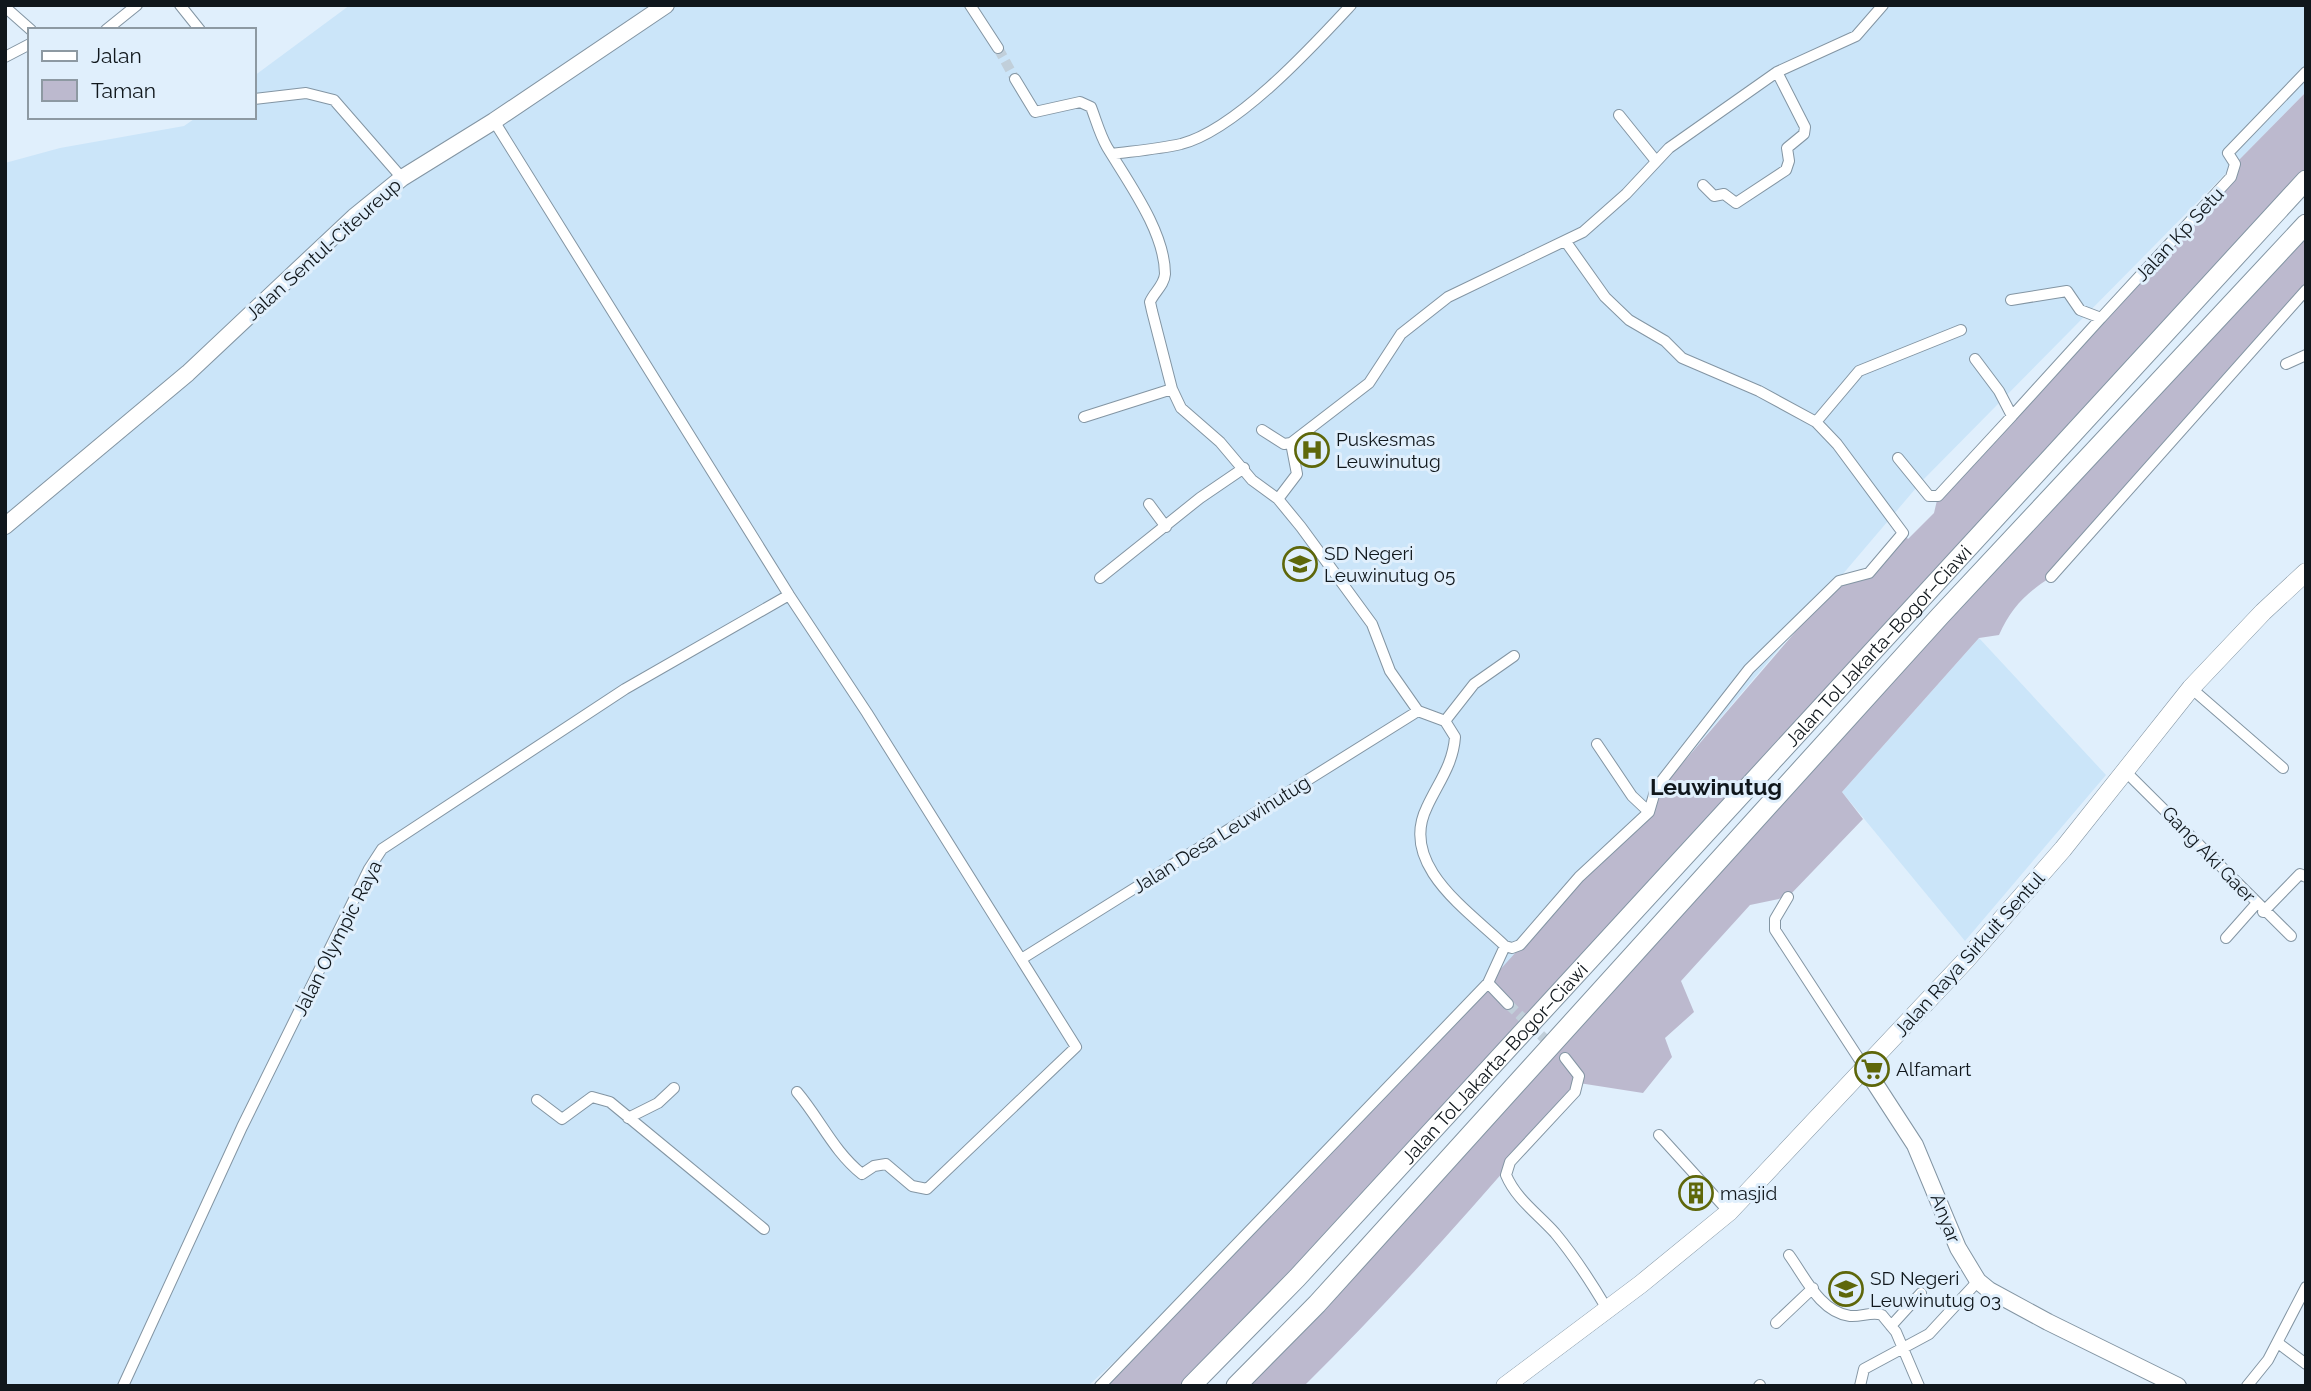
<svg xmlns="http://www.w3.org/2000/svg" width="2311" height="1391" font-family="Raleway,sans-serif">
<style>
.built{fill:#cbe5f9}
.green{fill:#bcb9ce}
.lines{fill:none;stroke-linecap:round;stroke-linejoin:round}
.street-tunnel{stroke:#c1cfda;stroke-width:10;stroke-dasharray:10 5;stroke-linecap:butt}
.street-casing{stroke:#8395a3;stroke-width:12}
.secondary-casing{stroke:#8395a3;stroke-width:18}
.primary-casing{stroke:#8395a3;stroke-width:19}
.highway-casing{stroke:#8395a3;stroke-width:21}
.street{stroke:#fff;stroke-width:10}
.secondary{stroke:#fff;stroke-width:16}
.primary{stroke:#fff;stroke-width:18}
.highway{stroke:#fff;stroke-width:19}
.labels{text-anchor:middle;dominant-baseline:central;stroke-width:6;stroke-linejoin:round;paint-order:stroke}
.street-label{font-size:19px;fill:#10171c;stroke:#e0effc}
.poi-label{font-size:19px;fill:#10171c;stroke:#e0effc;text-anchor:start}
.quarter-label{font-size:23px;font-weight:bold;fill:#10171c;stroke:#e0effc}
</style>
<rect width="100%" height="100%" fill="#e0effc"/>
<!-- built -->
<path class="built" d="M350 5H2306V92L1922 481 1517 957 1173 1308 1088 1386H5V163L60 148 184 126 197 117H254V76Z
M1979 638 2106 775 1965 941 1842 792Z"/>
<!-- green -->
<path class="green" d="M2306 92V180L1190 1386H1099L1449 1026 1594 866 1649 812 1651 800 1839 581 1862 577 1903 533 1908 539 1934 513 1938 496 2231 177 2235 164Z
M2306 224V290L2051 577C2026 593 2011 608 1999 635L1979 638 1842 792 1863 819 1788 897 1750 905 1681 981 1694 1012 1665 1038 1672 1057 1643 1093 1579 1083C1491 1188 1401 1290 1304 1386H1236Z"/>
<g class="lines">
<!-- street-tunnel -->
<path class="street-tunnel" d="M998 48 1015 79
M1508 1004 1565 1058"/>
<!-- street casing -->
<g class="street-casing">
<path id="street" d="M180 5 200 30
M970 5 998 48
M5 7 31 30
M106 30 137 5
M5 57 30 44
M1015 79 1035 112 1080 102 1091 107C1096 120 1100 135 1107 147 1128 182 1165 232 1165 274 1164 286 1154 292 1150 302L1152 311 1172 389 1181 408 1220 442 1252 480 1278 499 1301 527 1372 624 1390 671 1418 711
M254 99 306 93 334 100 402 178
M1619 115 1656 161
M494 121 789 595 867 713 1076 1047 927 1189 912 1186 886 1164 874 1166 862 1174C834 1152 820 1119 797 1092
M1112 154C1135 151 1159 149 1181 144 1236 130 1312 47 1351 5
M1703 185 1714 196 1724 194 1736 203 1786 170 1789 161 1787 148 1804 134 1805 127 1777 72
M2011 300 2067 291 2080 310 2101 318 2231 177 2235 164 2228 153 2306 72
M2286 364 2306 355
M2012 416 2101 318
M1084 417 1172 389
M1816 422 1859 371 1961 330
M1262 430 1284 444 1291 443 1369 383 1401 334 1448 297 1583 232 1626 194 1669 148 1777 72 1856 36 1883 5
M1898 458 1929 496H1938L2012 416 1999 391 1975 359
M1278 499 1297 474 1291 443
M1149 504 1166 527
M2051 577 2306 290
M1100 578 1200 498 1244 468
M2191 688 2283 768
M1445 721 1474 684 1514 656
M1597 744 1632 796 1649 812
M2126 772 2291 936
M1788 897 1775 919V930L1865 1068
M2263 912 2300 874 2306 877
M2226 938 2257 903
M1505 946 1488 983 1508 1004
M1023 958 1418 711 1445 721 1455 737C1453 765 1438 783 1427 807 1398 865 1469 911 1505 946L1512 948 1520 945 1579 877 1649 812 1656 788 1749 669 1839 581 1869 573 1903 533 1837 444 1816 422 1759 391 1682 358 1665 341 1629 320 1605 297 1566 242
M1565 1058 1579 1076 1575 1092 1510 1162 1506 1175C1516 1199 1538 1214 1555 1233 1575 1257 1591 1282 1607 1309
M537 1100 562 1119 592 1097 610 1102 764 1229
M628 1118 658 1103 674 1088
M1659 1135 1729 1212
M1789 1255C1805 1277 1820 1312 1850 1316 1861 1317 1873 1311 1882 1315L1896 1332 1919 1386
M1776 1323 1813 1288
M1891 1326 1921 1293
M2278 1343 2306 1364
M123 1386 242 1127 369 869 382 849 625 689 789 595
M1100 1386 1488 983
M1759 1386 1760 1385
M1860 1386 1864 1369 1929 1334 1978 1281
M2247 1386 2268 1360 2306 1287"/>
</g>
<!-- secondary casing -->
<g class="secondary-casing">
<path id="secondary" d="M5 526 188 373 354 217 402 178 494 121 666 5
M1865 1068 1915 1145 1958 1248 1978 1281 1989 1290 2048 1322 2178 1386"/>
</g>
<!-- primary casing -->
<g class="primary-casing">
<path id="primary" d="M1505 1386 1641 1284 1729 1212 1966 960 2063 849 2191 688 2263 612 2306 572"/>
</g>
<!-- highway casing -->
<g class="highway-casing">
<g id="highway">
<path id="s1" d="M1191 1386 1297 1278 2306 180"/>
<path d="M1236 1386 1317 1304 1940 616 2306 224"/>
</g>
</g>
<!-- street -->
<use href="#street" class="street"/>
<!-- secondary -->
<use href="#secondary" class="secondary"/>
<!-- primary -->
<use href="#primary" class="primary"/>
<!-- highway -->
<use href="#highway" class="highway"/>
</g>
<!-- icons -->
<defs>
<g id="hospital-ring" transform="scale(1.75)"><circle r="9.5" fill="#e0effc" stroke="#5e670a" stroke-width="1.5"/><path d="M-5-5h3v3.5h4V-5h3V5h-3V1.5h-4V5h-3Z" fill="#5e670a"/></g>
<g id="school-ring" transform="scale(1.75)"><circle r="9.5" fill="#e0effc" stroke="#5e670a" stroke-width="1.5"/><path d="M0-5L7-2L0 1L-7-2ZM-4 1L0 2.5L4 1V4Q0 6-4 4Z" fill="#5e670a"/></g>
<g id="supermarket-ring" transform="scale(1.75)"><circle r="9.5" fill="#e0effc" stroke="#5e670a" stroke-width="1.5"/><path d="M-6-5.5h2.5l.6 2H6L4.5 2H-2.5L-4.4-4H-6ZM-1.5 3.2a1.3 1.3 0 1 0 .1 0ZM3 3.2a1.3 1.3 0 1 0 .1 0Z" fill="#5e670a"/></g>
<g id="building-ring" transform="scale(1.75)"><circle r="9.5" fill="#e0effc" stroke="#5e670a" stroke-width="1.5"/><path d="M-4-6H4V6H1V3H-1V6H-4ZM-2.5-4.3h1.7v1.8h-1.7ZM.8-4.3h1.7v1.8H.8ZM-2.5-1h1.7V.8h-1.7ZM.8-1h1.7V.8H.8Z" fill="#5e670a"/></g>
</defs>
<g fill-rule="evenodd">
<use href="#hospital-ring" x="1312" y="450"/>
<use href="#school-ring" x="1300" y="564"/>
<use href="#supermarket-ring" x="1872" y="1069"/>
<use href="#building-ring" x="1696" y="1193"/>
<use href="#school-ring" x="1846" y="1289"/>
</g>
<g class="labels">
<!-- street labels -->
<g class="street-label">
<text transform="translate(2179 234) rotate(-47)">Jalan Kp Setu</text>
<text transform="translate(323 249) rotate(-42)">Jalan Sentul-Citeureup</text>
<text stroke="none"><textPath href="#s1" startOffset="1010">Jalan Tol Jakarta–Bogor–Ciawi</textPath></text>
<text transform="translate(1221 834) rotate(-32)">Jalan Desa Leuwinutug</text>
<text transform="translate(2209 854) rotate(46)">Gang Aki Gaer</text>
<text transform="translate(337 938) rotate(-63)">Jalan Olympic Raya</text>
<text transform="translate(1969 954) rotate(-48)">Jalan Raya Sirkuit Sentul</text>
<text stroke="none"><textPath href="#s1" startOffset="443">Jalan Tol Jakarta–Bogor–Ciawi</textPath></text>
<text transform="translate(1946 1218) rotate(69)">Anyar</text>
</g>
<!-- poi labels -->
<g class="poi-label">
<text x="1336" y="439">Puskesmas<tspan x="1336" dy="22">Leuwinutug</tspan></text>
<text x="1324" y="553">SD Negeri<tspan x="1324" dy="22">Leuwinutug 05</tspan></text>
<text x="1896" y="1069">Alfamart</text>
<text x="1720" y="1193">masjid</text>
<text x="1870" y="1278">SD Negeri<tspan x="1870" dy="22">Leuwinutug 03</tspan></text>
</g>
<!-- quarter labels -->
<g class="quarter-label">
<text x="1716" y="786">Leuwinutug</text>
</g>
</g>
<!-- border -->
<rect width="2311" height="1391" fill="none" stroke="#10171c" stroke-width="14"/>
<!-- legend -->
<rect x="28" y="28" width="228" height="91" fill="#e0effc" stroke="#8d99a2" stroke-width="2"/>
<rect x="42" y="51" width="35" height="10" fill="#ffffff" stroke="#8d99a2" stroke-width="2"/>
<text x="91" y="63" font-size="21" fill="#10171c">Jalan</text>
<rect x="42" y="80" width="35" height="21" fill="#bcb9ce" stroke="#8d99a2" stroke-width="2"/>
<text x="91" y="98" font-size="21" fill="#10171c">Taman</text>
</svg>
